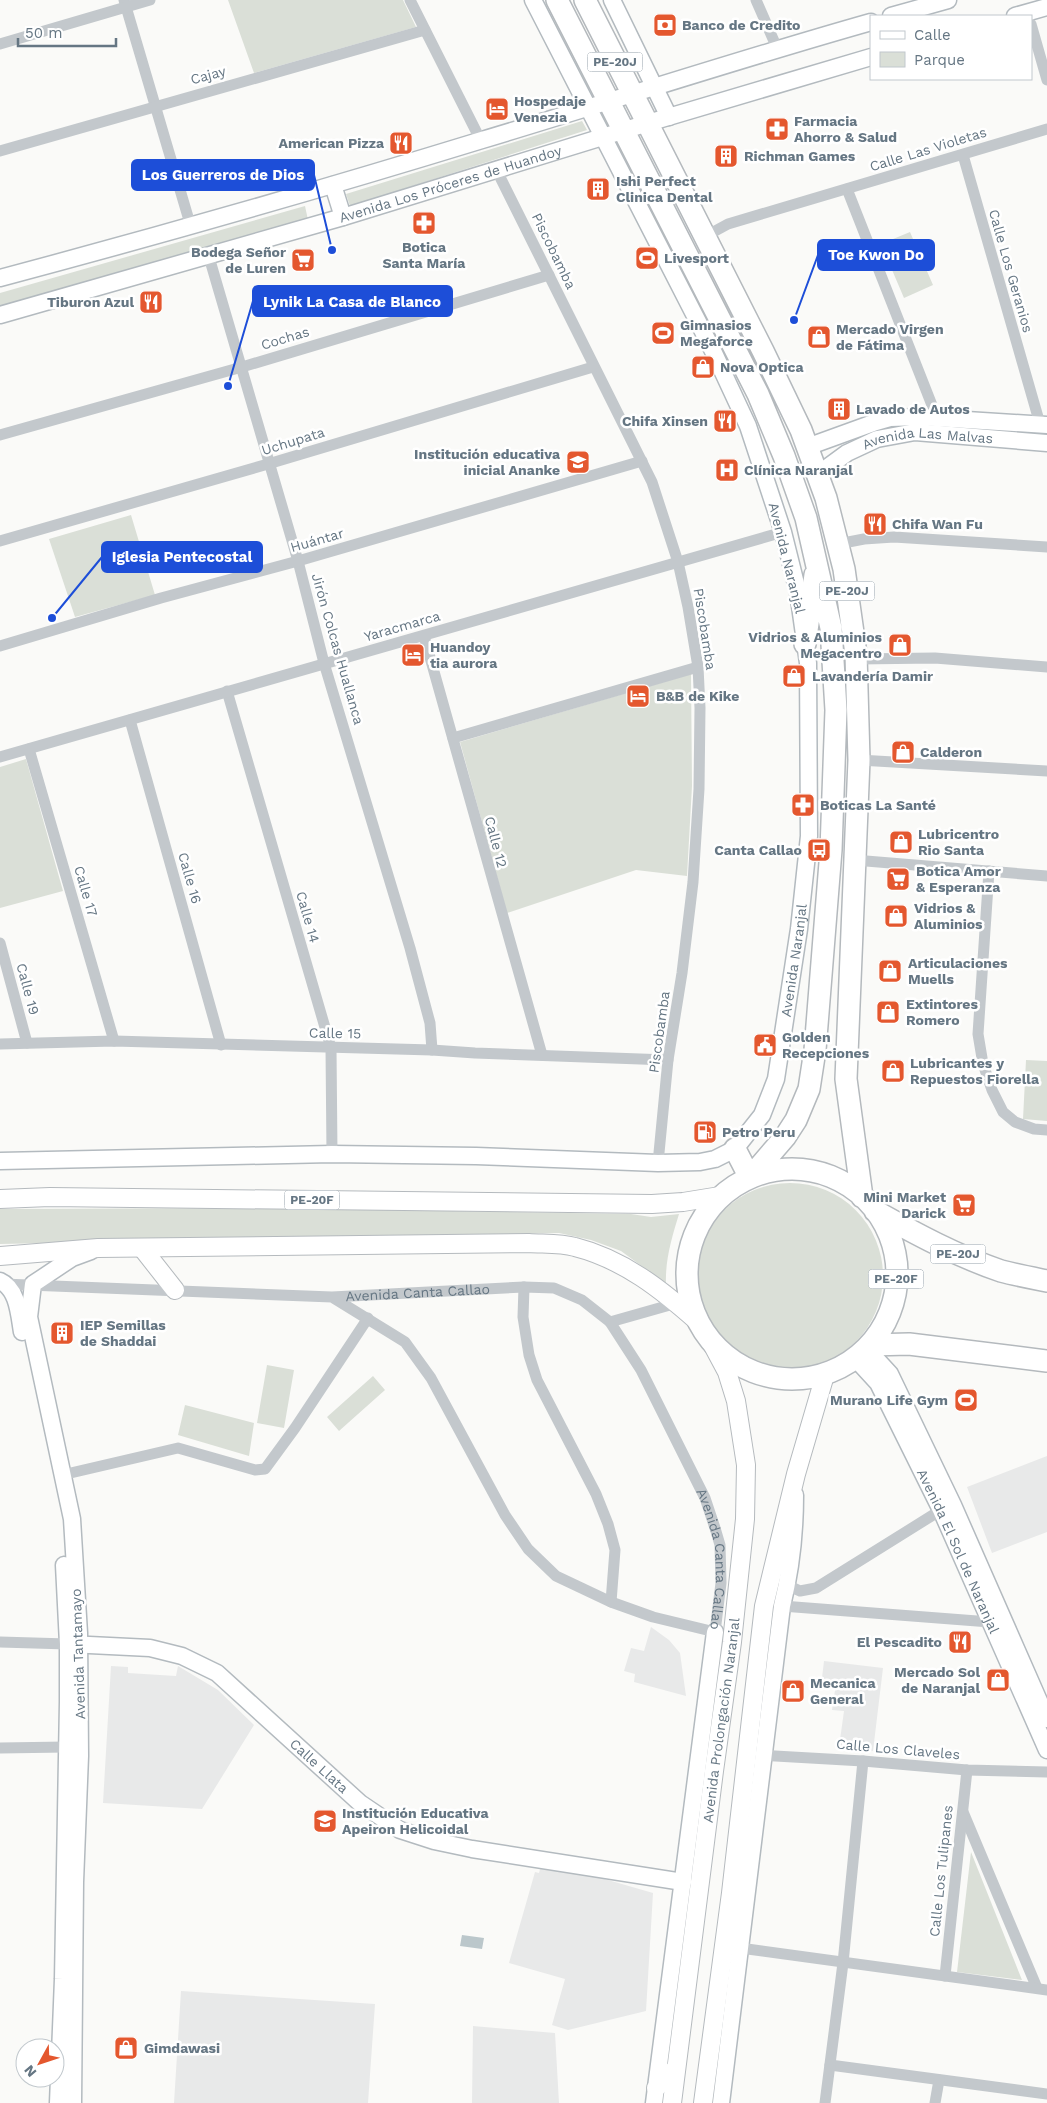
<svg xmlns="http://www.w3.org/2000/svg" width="1047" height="2103" font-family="'Work Sans',sans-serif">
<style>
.built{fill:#e8e9e9}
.green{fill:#dadfd7}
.water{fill:#bbc7cb}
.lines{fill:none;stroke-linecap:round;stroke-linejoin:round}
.secondary-casing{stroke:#b3babf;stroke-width:19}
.primary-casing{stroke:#b5babe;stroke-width:20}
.highway-casing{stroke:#b4b9bd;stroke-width:24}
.street{stroke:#c3c8cc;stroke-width:11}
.secondary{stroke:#fff;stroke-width:16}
.primary{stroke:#fff;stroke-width:18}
.highway{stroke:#fff;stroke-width:21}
.labels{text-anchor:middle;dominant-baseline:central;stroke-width:5;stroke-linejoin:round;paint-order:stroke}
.shield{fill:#fff;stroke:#939fa8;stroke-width:1}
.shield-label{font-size:12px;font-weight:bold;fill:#657683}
.poi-label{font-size:14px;font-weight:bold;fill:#657683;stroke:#fff;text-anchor:start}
.street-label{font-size:14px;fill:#657683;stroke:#fff}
.leader{fill:none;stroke:#1d4ed8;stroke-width:2}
.callout-dot{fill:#1d4ed8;stroke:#fff;stroke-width:2}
.callout{fill:#1d4ed8;stroke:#1d4ed8;stroke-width:2}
.callout-label{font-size:15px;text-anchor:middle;font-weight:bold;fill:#fff}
</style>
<rect width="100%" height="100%" fill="#fafaf8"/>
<!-- built -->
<path class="built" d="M1047 1456V1532L992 1553 967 1487Z
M651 1627 669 1640 680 1653 686 1696 634 1682 635 1674 624 1671 631 1648 644 1651Z
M824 1661 883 1668 873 1751 839 1747 844 1711 832 1710 836 1684 822 1678Z
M111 1666 128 1667V1673L176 1676 178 1666 218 1690 254 1725 202 1809 103 1803Z
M542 1861 653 1893 646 2011 568 2030 552 2025 565 1979 509 1963 535 1872 539 1873Z
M181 1991 375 2004 368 2103H174Z
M473 2026 555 2033 559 2103H472Z"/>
<!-- green -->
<path class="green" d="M228 0H403L416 27 254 73Z
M582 121 587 130 350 206 346 194Z
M305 206 308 220 0 307V293Z
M910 232 933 285 904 298 881 244Z
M131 515 155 595 75 617 49 539Z
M691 674 692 786 687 876 636 870 507 913 460 742Z
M26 759 63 891 0 908V767Z
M1026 1060 1047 1061V1121L1023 1119Z
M697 1276a93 93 0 1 1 186 0a93 93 0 1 1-186 0Z
M274 1208 631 1214 651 1217 679 1214C672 1237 665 1260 666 1284L621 1251 591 1240 559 1233 0 1244V1209Z
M267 1365 294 1370 284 1428 257 1423Z
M373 1376 385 1390 339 1431 327 1417Z
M185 1405 254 1423 249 1456 178 1435Z
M971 1852 1022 1980 957 1972Z"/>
<!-- water -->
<path class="water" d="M462 1935 484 1938 482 1949 460 1946Z"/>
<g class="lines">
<!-- secondary casing -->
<g class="secondary-casing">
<g id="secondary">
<path d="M612 0 669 117"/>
<path d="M891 16 948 0"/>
<path d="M1015 16 1047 7"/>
<path d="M333 185 343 217"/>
<path d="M0 278C162 235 322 189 482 140 612 101 740 59 871 22"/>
<path id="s2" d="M0 315 343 217 648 123 871 57"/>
<path d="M807 447 876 422 890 418 920 417 1047 425"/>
<path id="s3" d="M817 475 847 453 877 439 915 432 1047 443"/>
<path id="s4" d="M0 1161 332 1154 476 1156 658 1163 700 1162 715 1159 735 1149 762 1115 776 1079 799 929 809 836 808 663 798 592 783 532 748 426 714 353 533 0"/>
<path d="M0 1281C18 1289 19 1315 22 1332"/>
<path d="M867 1349 890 1374 953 1505 1047 1719"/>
<path id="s5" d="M856 1359 878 1383 941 1510 1047 1750"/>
<path id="s6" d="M69 1644 150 1648 182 1656 217 1673 360 1803 400 1830 434 1841 472 1849 683 1882"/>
<path d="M58 2103 63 1979 68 1702V1644L64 1565"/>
<path d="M73 2103 75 1882 80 1756 79 1633 72 1519 29 1317 33 1284 72 1258 91 1251"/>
<path d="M654 2103 715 1632"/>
<path d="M721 2103 782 1606C791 1570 795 1532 795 1495"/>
</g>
</g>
<!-- primary casing -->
<g class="primary-casing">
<g id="primary">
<path d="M0 1199 50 1197 652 1204 683 1202 720 1196"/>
<path d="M142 1248 175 1290"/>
<path d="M0 1256 98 1248 529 1243C544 1244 561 1243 575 1247 623 1259 662 1290 698 1322"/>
<path d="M656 2088 676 2068"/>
<path id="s7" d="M672 2103 714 1771 732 1642 745 1519 746 1465 736 1401 727 1372 711 1342"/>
<path d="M703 2103 731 1893 764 1606 796 1474 825 1375"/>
</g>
</g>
<!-- highway casing -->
<g class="highway-casing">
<path id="highway" d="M557 0 758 394 784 456 806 518 831 628 836 710 831 850 815 1050 809 1089 796 1120 785 1137 754 1173
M585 0 763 351 801 430 826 498 844 569 856 654 859 760 846 1079 862 1197
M805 644 815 575
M735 1149 749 1176
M687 1274a105 105 0 1 1 210 0a105 105 0 1 1-210 0Z
M875 1211C916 1234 957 1256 1001 1271 1016 1275 1032 1278 1047 1281
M870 1345 909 1344 1047 1361"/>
</g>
<!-- street -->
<g class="street">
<path d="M124 0 191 227"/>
<path d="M410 0 481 141"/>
<path d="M756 0 777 48"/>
<path d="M1031 24 1047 80"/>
<path d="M0 44 150 0"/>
<path d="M0 151 425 30"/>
<path d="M963 155 1040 424"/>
<path d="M496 169 652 482 678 562 688 607 698 667 700 708 699 789 693 882 682 973 668 1060 658 1163"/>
<path d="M847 189 939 423"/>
<path d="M704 237 728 224 1047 129"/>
<path d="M209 257 298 561 324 663 410 948 430 1023 432 1050"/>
<path d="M0 435 242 367 549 275"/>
<path d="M0 541 268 464 593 367"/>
<path d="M838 544 864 539 894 537 1047 547"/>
<path d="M424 636 542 1055"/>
<path d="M0 646 161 598 298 561 642 461"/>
<path d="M857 659 935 658 1047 667"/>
<path d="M227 691 331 1048 332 1154"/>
<path d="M130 720 221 1045"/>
<path d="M453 738 698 667"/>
<path d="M29 749 114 1041"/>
<path d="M0 757 783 532"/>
<path d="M859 760 1047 771"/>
<path d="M854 860 1047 876"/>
<path d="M989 871 978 1034 983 1064 992 1090 1003 1112 1015 1122 1034 1129 1047 1130"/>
<path d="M0 943 27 1043"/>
<path d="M0 1044 114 1041 432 1050 475 1053 668 1060"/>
<path id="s1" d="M3 1284 332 1297 524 1287 554 1288 582 1300 610 1322 641 1370 705 1498 715 1528 720 1545 721 1583 715 1632 653 1617 611 1602 556 1576 528 1549 505 1515 431 1378 405 1342 332 1297"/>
<path d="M524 1287 523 1317 529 1355 537 1380 596 1494 608 1524 615 1550 611 1602"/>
<path d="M610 1322 677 1303"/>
<path d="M62 1475 178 1448 255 1470 265 1469 295 1428 368 1318"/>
<path d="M787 1585 800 1591 816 1588 941 1510"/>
<path d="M782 1606 990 1622"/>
<path d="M0 1642 68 1644"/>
<path d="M0 1748 66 1747"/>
<path d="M757 1755 863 1761 967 1770 1047 1772"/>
<path d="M963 1812 1037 1988"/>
<path d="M740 1948 1047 1990"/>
<path d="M945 1976 967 1770"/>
<path d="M830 2065 1047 2094"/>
<path d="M825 2103 843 1963 863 1761"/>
<path d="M935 2103 939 2080"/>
</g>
<!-- secondary -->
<use href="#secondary" class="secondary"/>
<!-- primary -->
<use href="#primary" class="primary"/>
<!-- highway -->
<use href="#highway" class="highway"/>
</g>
<!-- icons -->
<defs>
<g id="bank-square" transform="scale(1.25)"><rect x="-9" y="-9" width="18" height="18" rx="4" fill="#e4572e" stroke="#fff"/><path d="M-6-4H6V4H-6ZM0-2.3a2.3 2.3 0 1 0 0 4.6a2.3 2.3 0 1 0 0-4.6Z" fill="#fff"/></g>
<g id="hotel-square" transform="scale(1.25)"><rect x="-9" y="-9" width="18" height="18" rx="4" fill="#e4572e" stroke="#fff"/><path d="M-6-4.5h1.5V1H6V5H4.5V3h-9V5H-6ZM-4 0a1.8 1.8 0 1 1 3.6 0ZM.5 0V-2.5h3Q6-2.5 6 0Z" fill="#fff"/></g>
<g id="pharmacy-square" transform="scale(1.25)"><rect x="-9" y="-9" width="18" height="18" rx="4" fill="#e4572e" stroke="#fff"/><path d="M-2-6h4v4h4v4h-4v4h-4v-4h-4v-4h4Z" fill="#fff"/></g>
<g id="restaurant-square" transform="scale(1.25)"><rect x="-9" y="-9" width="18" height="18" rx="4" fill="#e4572e" stroke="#fff"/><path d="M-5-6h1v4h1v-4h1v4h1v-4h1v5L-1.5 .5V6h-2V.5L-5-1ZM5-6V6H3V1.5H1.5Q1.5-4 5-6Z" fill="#fff"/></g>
<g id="building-square" transform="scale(1.25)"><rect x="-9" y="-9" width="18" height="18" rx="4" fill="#e4572e" stroke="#fff"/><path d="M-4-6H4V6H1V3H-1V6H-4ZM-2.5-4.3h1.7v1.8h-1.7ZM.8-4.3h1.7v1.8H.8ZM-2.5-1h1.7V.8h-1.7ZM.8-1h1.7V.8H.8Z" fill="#fff"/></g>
<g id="stadium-square" transform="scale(1.25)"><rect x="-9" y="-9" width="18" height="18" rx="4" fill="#e4572e" stroke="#fff"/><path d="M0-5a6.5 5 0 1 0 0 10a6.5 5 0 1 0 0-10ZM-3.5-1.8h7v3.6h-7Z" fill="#fff"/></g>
<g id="supermarket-square" transform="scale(1.25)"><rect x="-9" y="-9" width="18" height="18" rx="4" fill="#e4572e" stroke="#fff"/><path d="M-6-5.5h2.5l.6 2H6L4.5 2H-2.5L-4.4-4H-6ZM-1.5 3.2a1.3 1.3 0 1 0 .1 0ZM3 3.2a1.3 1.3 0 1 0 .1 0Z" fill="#fff"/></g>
<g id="shop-square" transform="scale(1.25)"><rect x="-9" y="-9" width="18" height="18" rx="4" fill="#e4572e" stroke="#fff"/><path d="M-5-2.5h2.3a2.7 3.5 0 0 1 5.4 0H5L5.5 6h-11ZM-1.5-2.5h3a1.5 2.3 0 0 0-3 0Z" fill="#fff"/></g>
<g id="school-square" transform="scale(1.25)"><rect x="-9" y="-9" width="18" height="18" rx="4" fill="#e4572e" stroke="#fff"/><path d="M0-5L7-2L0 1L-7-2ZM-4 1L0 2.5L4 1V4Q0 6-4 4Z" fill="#fff"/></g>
<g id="hospital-square" transform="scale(1.25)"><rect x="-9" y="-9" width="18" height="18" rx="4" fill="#e4572e" stroke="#fff"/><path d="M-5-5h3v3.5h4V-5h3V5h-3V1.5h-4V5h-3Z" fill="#fff"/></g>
<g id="bus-square" transform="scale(1.25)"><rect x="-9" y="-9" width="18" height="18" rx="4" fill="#e4572e" stroke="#fff"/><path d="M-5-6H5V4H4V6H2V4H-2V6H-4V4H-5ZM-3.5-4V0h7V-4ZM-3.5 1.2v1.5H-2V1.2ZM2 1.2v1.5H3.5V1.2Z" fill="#fff"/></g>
<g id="civic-square" transform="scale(1.25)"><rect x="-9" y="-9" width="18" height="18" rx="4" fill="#e4572e" stroke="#fff"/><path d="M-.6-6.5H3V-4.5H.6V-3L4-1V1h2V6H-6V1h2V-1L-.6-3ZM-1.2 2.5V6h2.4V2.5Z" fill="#fff"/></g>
<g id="fuel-square" transform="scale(1.25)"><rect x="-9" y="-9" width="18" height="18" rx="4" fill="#e4572e" stroke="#fff"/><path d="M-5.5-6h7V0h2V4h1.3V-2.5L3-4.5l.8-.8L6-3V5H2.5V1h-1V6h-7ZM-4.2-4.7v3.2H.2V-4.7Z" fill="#fff"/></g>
</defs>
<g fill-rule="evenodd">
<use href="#bank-square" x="665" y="25"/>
<use href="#hotel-square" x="497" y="109"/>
<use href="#pharmacy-square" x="777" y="129"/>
<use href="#restaurant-square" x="401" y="143"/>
<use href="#building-square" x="726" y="156"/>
<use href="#building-square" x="598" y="189"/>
<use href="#pharmacy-square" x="424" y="223"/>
<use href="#stadium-square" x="647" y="258"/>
<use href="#supermarket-square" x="303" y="260"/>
<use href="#restaurant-square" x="151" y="302"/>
<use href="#stadium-square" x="663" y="333"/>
<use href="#shop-square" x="819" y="337"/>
<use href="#shop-square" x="703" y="367"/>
<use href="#building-square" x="839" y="409"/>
<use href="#restaurant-square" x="725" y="421"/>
<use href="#school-square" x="578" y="462"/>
<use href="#hospital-square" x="727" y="470"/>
<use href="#restaurant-square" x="875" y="524"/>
<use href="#shop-square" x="900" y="645"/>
<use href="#hotel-square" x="413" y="655"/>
<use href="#shop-square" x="794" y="676"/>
<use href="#hotel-square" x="638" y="696"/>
<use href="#shop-square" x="903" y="752"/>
<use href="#pharmacy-square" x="803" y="805"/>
<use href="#shop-square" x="901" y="842"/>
<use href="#bus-square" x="819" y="850"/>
<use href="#supermarket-square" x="898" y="879"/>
<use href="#shop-square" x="896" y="916"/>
<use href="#shop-square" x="890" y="971"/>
<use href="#shop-square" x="888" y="1012"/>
<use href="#civic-square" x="765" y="1045"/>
<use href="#shop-square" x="893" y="1071"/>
<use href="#fuel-square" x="705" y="1132"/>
<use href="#supermarket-square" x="964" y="1205"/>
<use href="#building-square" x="62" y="1333"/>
<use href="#stadium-square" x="966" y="1400"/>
<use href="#restaurant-square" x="960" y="1642"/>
<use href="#shop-square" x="998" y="1680"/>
<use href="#shop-square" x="793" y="1691"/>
<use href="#school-square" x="325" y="1821"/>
<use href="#shop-square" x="126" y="2048"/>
</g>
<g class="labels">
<!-- shield labels -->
<g class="shield">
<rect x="587.5" y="52.5" width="55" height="19" rx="4"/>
<rect x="819.5" y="581.5" width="55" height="19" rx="4"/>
<rect x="284.5" y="1190.5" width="55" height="19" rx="4"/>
<rect x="930.5" y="1244.5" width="55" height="19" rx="4"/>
<rect x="868.5" y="1269.5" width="55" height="19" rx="4"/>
</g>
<g class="shield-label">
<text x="615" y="62">PE-20J</text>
<text x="847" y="591">PE-20J</text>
<text x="312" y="1200">PE-20F</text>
<text x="958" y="1254">PE-20J</text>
<text x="896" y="1279">PE-20F</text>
</g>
<!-- poi labels -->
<g class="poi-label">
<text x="682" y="25">Banco de Credito</text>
<text x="514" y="101">Hospedaje<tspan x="514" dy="16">Venezia</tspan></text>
<text x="794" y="121">Farmacia<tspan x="794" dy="16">Ahorro &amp; Salud</tspan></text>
<text x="384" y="143" text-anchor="end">American Pizza</text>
<text x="744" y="156">Richman Games</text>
<text x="616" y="181">Ishi Perfect<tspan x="616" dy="16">Clinica Dental</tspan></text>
<text x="424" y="247" text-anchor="middle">Botica<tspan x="424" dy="16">Santa María</tspan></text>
<text x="286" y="252" text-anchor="end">Bodega Señor<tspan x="286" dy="16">de Luren</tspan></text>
<text x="664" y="258">Livesport</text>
<text x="134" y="302" text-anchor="end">Tiburon Azul</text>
<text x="680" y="325">Gimnasios<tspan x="680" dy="16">Megaforce</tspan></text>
<text x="836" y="329">Mercado Virgen<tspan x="836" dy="16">de Fátima</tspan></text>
<text x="720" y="367">Nova Optica</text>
<text x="856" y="409">Lavado de Autos</text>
<text x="708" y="421" text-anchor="end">Chifa Xinsen</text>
<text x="560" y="454" text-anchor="end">Institución educativa<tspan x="560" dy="16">inicial Ananke</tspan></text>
<text x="744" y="470">Clínica Naranjal</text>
<text x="892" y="524">Chifa Wan Fu</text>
<text x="882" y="637" text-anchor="end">Vidrios &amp; Aluminios<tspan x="882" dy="16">Megacentro</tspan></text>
<text x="430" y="647">Huandoy<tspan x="430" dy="16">tia aurora</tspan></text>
<text x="812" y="676">Lavandería Damir</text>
<text x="656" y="696">B&amp;B de Kike</text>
<text x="920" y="752">Calderon</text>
<text x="820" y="805">Boticas La Santé</text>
<text x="918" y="834">Lubricentro<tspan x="918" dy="16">Rio Santa</tspan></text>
<text x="802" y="850" text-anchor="end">Canta Callao</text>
<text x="916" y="871">Botica Amor<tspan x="916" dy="16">&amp; Esperanza</tspan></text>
<text x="914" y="908">Vidrios &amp;<tspan x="914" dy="16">Aluminios</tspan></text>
<text x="908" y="963">Articulaciones<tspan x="908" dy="16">Muells</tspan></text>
<text x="906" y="1004">Extintores<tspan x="906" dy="16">Romero</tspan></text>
<text x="782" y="1037">Golden<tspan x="782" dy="16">Recepciones</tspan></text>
<text x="910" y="1063">Lubricantes y<tspan x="910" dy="16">Repuestos Fiorella</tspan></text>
<text x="722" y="1132">Petro Peru</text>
<text x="946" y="1197" text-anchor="end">Mini Market<tspan x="946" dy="16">Darick</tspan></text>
<text x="80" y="1325">IEP Semillas<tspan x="80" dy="16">de Shaddai</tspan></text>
<text x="948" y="1400" text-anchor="end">Murano Life Gym</text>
<text x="942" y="1642" text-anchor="end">El Pescadito</text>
<text x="980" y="1672" text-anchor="end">Mercado Sol<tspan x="980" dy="16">de Naranjal</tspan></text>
<text x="810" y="1683">Mecanica<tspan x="810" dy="16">General</tspan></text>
<text x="342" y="1813">Institución Educativa<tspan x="342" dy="16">Apeiron Helicoidal</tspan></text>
<text x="144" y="2048">Gimdawasi</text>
</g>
<!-- street labels -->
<g class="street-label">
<text transform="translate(208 75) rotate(-15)">Cajay</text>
<text transform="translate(928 149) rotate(-17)">Calle Las Violetas</text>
<text stroke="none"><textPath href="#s2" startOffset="469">Avenida Los Próceres de Huandoy</textPath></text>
<text transform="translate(554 251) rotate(64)">Piscobamba</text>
<text transform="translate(1011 271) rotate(74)">Calle Los Geranios</text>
<text transform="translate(285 338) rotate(-17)">Cochas</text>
<text transform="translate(293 441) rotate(-17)">Uchupata</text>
<text stroke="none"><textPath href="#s3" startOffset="121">Avenida Las Malvas</textPath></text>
<text transform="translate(317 540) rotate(-16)">Huántar</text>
<text transform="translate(787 558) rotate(76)">Avenida Naranjal</text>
<text transform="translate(402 626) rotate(-16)">Yaracmarca</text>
<text transform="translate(705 629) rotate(81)">Piscobamba</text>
<text transform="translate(338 649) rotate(74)">Jirón Colcas Huallanca</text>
<text transform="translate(496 842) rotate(75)">Calle 12</text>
<text transform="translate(190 878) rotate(74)">Calle 16</text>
<text transform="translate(86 891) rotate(74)">Calle 17</text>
<text transform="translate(308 917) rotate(74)">Calle 14</text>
<text stroke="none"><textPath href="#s4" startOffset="940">Avenida Naranjal</textPath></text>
<text transform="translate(28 989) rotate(75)">Calle 19</text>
<text transform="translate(659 1032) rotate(-82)">Piscobamba</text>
<text transform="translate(335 1033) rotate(1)">Calle 15</text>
<text stroke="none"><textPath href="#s1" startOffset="415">Avenida Canta Callao</textPath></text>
<text stroke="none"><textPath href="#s5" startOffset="219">Avenida El Sol de Naranjal</textPath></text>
<text stroke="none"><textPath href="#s1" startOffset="880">Avenida Canta Callao</textPath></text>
<text transform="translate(78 1654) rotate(-92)">Avenida Tantamayo</text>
<text stroke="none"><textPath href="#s7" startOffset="386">Avenida Prolongación Naranjal</textPath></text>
<text transform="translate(898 1749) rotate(5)">Calle Los Claveles</text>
<text stroke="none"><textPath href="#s6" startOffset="291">Calle Llata</textPath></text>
<text transform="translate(941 1871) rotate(-84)">Calle Los Tulipanes</text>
</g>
</g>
<!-- callouts -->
<path class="leader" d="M332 250L314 175M794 320L818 255M228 386L253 301M52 618L102 557"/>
<g class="callout-dot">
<circle cx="332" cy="250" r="5"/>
<circle cx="794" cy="320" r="5"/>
<circle cx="228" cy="386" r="5"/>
<circle cx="52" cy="618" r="5"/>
</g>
<g class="callout">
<rect x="132" y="160" width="182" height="30" rx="5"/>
<rect x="818" y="240" width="116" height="30" rx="5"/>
<rect x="253" y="286" width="199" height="30" rx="5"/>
<rect x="102" y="542" width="160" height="30" rx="5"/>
</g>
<g class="callout-label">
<text x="223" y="180">Los Guerreros de Dios</text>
<text x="876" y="260">Toe Kwon Do</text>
<text x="352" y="307">Lynik La Casa de Blanco</text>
<text x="182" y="562">Iglesia Pentecostal</text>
</g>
<!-- legend -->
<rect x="870" y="15" width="162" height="65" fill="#ffffff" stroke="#c1c8cd"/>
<rect x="880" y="31" width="25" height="8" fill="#ffffff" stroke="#c1c8cd"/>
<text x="914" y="40" font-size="15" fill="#657683">Calle</text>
<rect x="880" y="52" width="25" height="15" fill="#dadfd7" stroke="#c1c8cd"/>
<text x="914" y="65" font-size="15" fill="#657683">Parque</text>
<!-- north arrow -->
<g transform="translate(40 2063) rotate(230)"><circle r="24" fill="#ffffff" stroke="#c1c8cd"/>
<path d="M0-4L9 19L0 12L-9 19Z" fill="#e4572e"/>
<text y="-8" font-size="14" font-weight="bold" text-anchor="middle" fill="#657683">N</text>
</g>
<!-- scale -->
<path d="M18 38v8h98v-8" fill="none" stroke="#657683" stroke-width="2.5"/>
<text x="25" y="38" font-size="15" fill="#657683" stroke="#ffffff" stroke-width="4" paint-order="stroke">50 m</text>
</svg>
